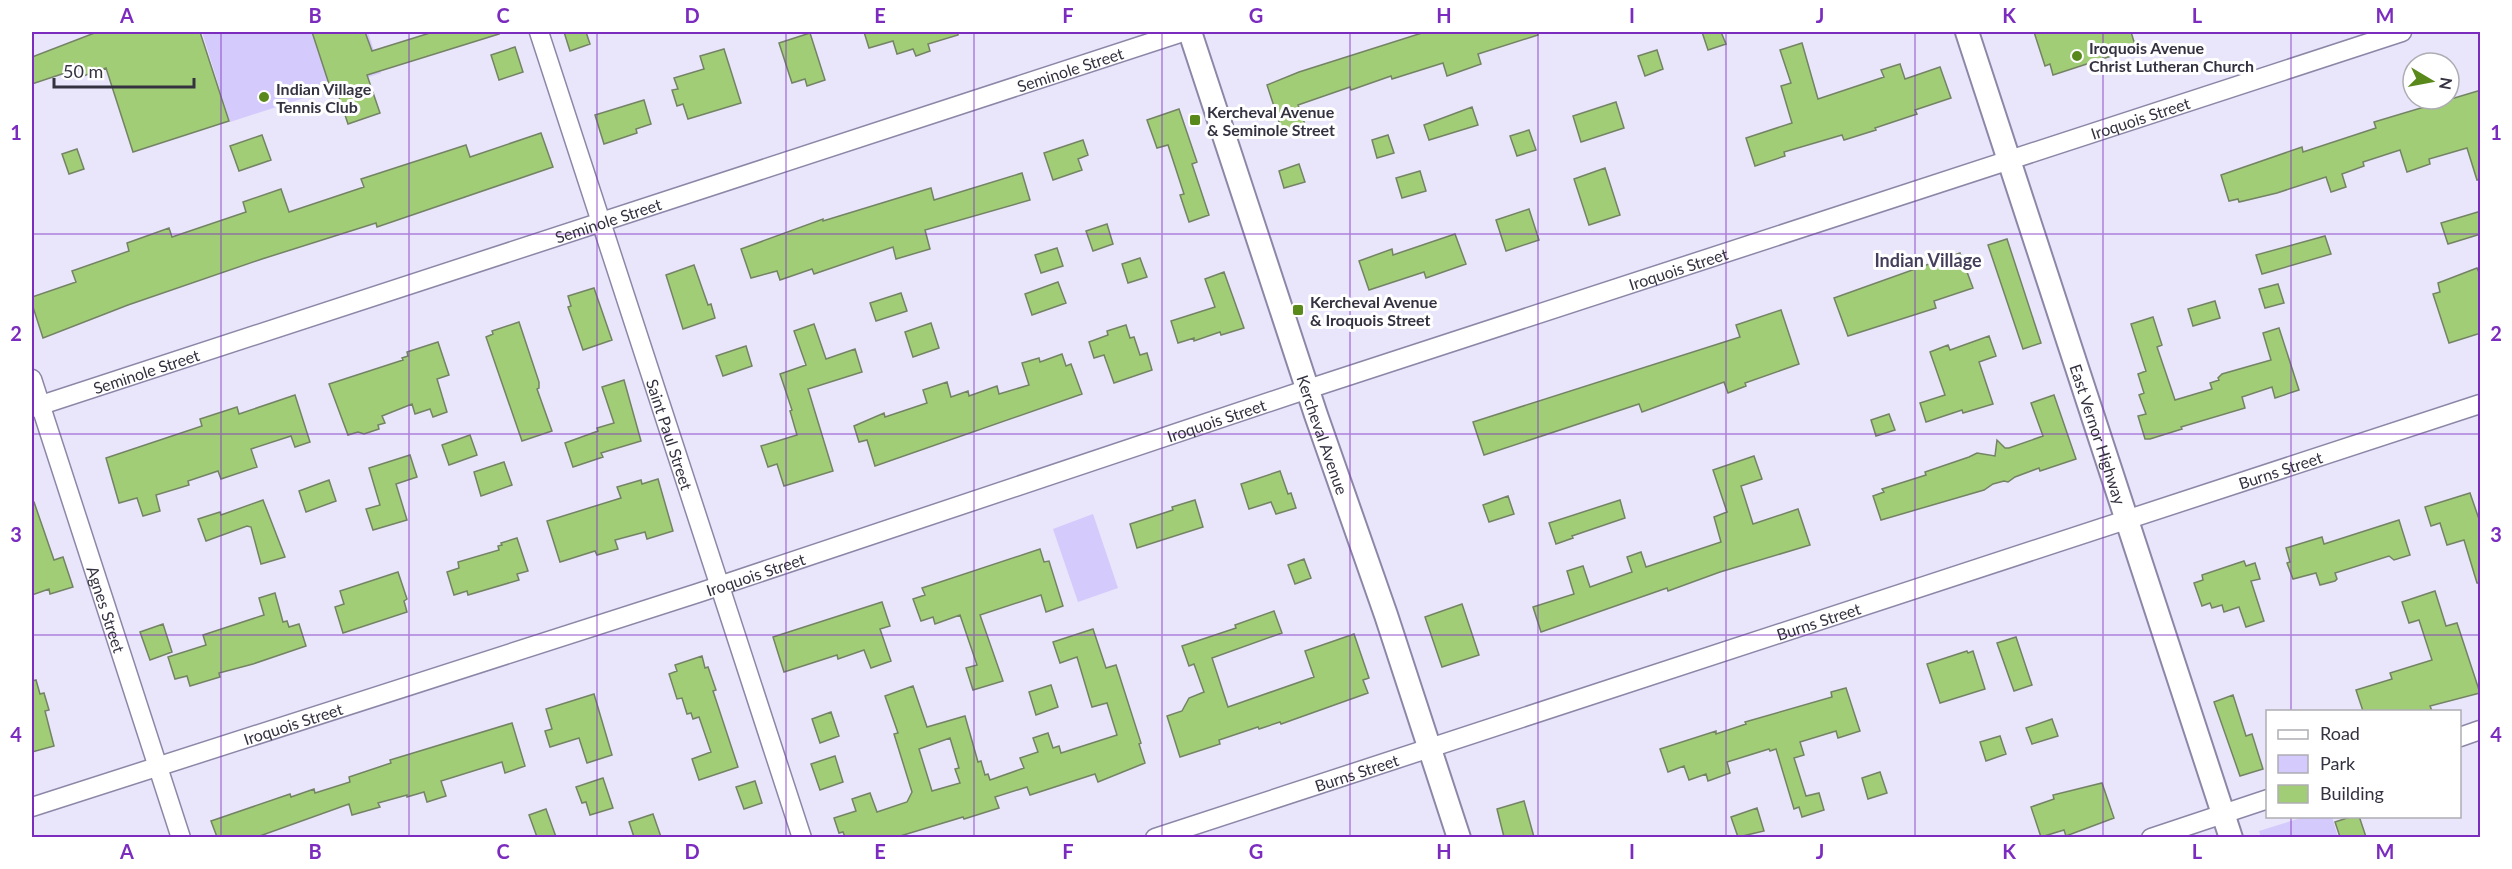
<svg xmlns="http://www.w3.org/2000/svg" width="2512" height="869" font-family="Lato,sans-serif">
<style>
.green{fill:#d4cafc}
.building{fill:#a2cd77;stroke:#738364;stroke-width:1.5;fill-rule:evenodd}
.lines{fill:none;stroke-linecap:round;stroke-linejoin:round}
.minor-casing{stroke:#8d87a7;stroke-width:21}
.tertiary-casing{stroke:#8d87a7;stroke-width:26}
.minor{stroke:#fff;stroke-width:18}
.tertiary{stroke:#fff;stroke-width:22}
.grid{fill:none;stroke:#7b2cbf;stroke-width:1.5;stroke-opacity:0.55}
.poi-dot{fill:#5a891b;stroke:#fff;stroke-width:2}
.labels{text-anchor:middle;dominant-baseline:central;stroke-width:6;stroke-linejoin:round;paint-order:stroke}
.poi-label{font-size:16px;font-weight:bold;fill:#343240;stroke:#fff;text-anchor:start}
.street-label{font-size:16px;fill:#343240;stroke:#fff}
.neighbourhood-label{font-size:18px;font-weight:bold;fill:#453f5c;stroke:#fff}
.neatline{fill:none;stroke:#7b2cbf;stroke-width:2}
.grid-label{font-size:20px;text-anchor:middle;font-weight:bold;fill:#7b2cbf}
</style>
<rect width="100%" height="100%" fill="#e9e5fb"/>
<!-- green -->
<path class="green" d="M202 32H368L381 73 230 122Z
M1093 514 1118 588 1078 602 1053 529Z
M2304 817H2332L2338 837H2261L2259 831Z"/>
<!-- building -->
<path class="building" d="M97 32H200L229 121 133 152 106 68 83 76 80 68 32 84V57Z
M312 32H365L372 51 433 32H498L499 34 367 75 380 113 348 124 335 85 330 87Z
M564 32H586L590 44 570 51Z
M864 32H958V35L928 44 930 51 916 56 913 49 897 54 893 41 869 48Z
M1425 32H1537L1538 35 1478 54 1481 64 1447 76 1443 63 1392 79 1391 76 1351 90 1350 87 1298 105 1306 127 1283 134 1267 85 1299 72Z
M1702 32H1721L1726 44 1708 50Z
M2034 32H2131L2136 48 2053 75 2050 64 2045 66Z
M810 33 825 80 807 86 805 79 792 83 779 43Z
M1802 43 1818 99 1884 77 1881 70 1900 64 1905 79 1940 67 1951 98 1915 110 1917 114 1875 128 1876 130 1844 140 1842 135 1784 152 1785 156 1755 166 1746 138 1792 123 1781 86 1791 83 1780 50Z
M515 47 523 72 499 80 491 55Z
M724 49 741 103 688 119 683 104 677 106 672 90 678 89 674 78 704 69 700 56Z
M1657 50 1663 69 1645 76 1638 56Z
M2481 90V179L2477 180 2467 148 2429 159 2430 164 2407 172 2400 150 2363 162 2364 166 2342 174 2346 187 2331 192 2326 177 2277 193 2239 202 2238 199 2229 201 2221 175 2302 147 2303 152 2376 128 2374 122Z
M644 100 651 124 636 129 637 133 604 144 595 115Z
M1616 102 1624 128 1581 142 1573 116Z
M1472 107 1478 125 1429 140 1424 125Z
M1179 109 1197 162 1192 164 1209 215 1189 222 1180 195 1184 194 1168 145 1157 148 1147 120Z
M1529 130 1536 150 1517 156 1510 136Z
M541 133 553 167 377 227 376 223 262 259 128 305 43 338 32 304V297L76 282 72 271 129 251 127 243 169 228 172 237 246 212 243 202 281 189 289 212 364 187 361 179 398 167 466 145 470 157Z
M262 135 271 160 239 171 230 146Z
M1388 135 1394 153 1377 158 1372 140Z
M1083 140 1088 155 1078 159 1082 170 1053 180 1044 153Z
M77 149 84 169 69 174 62 154Z
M1299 164 1305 182 1284 188 1279 171Z
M1605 168 1620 215 1589 225 1574 179Z
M1420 171 1426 191 1402 198 1396 178Z
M1022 173 1030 200 925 230 930 249 896 259 893 247 814 274 812 269 780 280 777 271 751 278 741 249 823 219V221L931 188 934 200Z
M1529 209 1539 240 1506 251 1496 220Z
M2481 211V234L2448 244 2441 223Z
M1107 224 1113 244 1093 251 1086 231Z
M1455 234 1466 264 1426 278 1424 272 1369 290 1359 261 1392 249 1393 255Z
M2325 236 2331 254 2262 274 2256 255Z
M2007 239 2041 343 2023 349 1988 245Z
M1057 248 1063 266 1041 273 1035 255Z
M1960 253 1973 288 1934 301 1936 308 1848 336 1834 298Z
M1140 258 1147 277 1128 283 1122 264Z
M694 265 708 305 711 304 715 318 683 329 666 275Z
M2477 268 2481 277V333L2449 343 2433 294 2440 292 2438 283Z
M1224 272 1244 328 1221 335 1220 332 1194 341V338L1178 343 1171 321 1215 307 1205 279Z
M1058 282 1066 303 1032 315 1025 294Z
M2278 284 2284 303 2265 308 2259 289Z
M594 288 612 340 583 350 568 307 571 306 568 296Z
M901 293 907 311 876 321 870 303Z
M2215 301 2220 318 2193 326 2188 309Z
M1781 310 1799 364 1745 383 1746 386 1728 393 1724 382 1642 412 1639 404 1484 455 1473 422 1740 337 1736 325Z
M2153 317 2162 345 2157 347 2175 400 2212 389 2210 383 2219 380 2218 378 2222 374 2271 360 2263 333 2279 328 2299 390 2275 398 2272 387 2242 397 2245 408 2181 427 2182 429 2150 439H2145L2138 416 2146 414 2139 395 2144 393 2138 374 2146 371 2131 324Z
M519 322 539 382V388L537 389 552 431 522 441 486 337 493 334 492 331Z
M931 323 939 348 913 357 905 332Z
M814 324 826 359 855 349 862 372 808 389 833 471 784 486 777 464 768 467 761 446 797 435 790 411 792 410 780 374 806 365 794 331Z
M1126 325 1130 338 1134 337 1140 355 1147 353 1152 370 1114 383 1104 355 1094 358 1089 342 1108 335 1107 331Z
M1989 336 1996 356 1979 362 1993 404 1963 413 1962 410 1926 422 1920 403 1945 395 1930 352 1948 345 1950 350Z
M438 342 449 375 437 379 447 412 433 417 430 409 415 414 412 404 382 416 385 423 378 425 379 429 364 434 358 432 348 435 329 384 403 360 402 358 408 356 407 352Z
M746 346 752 366 723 376 716 356Z
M1062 354 1066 366 1071 364 1082 394 875 466 867 440 859 442 854 426 884 413 885 417 927 403 923 390 947 382 951 397 968 391 969 396 997 386 999 394 1029 385 1022 363 1039 358 1040 362Z
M624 380 641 441 601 453 603 457 573 467 565 443 598 431 597 428 614 423 602 387Z
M295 395 310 442 295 447 291 436 251 449 257 467 221 479 218 471 188 481 189 485 156 495 160 511 143 516 137 498 119 503 106 458 202 426 200 419 237 407 239 414Z
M2054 395 2076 459 2040 471 2039 468 2015 477 2008 482 2004 481 1993 484 1984 490 1881 520 1873 496 1884 492 1882 489 1926 475 1925 472 1969 457 1977 453 1995 456 1997 440 2005 448H2009L2043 436 2031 403Z
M1889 414 1895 430 1876 436 1871 420Z
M470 435 477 455 449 465 442 445Z
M410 455 417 477 396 484 407 520 373 530 366 509 380 505 369 468Z
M1754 456 1762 479 1741 486 1753 524 1798 509 1810 545 1720 572 1668 591 1667 588 1541 632 1533 607 1574 594 1567 571 1583 566 1590 587 1632 572 1627 557 1641 552 1646 567 1721 542 1714 517 1727 512 1713 470Z
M504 462 512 485 481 496 474 472Z
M1280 471 1288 494 1291 493 1296 508 1276 514 1271 502 1249 509 1241 484Z
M658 479 673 531 647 539 645 532 615 540 618 549 597 555 595 551 560 562 547 521 621 498 617 487 641 480 642 484Z
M329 480 336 501 306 512 299 491Z
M2470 493 2481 525V583H2477L2464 540 2447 545 2440 523 2431 526 2425 507Z
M1508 496 1514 514 1489 522 1483 505Z
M263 500 285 557 261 564 251 527 247 526 206 541 198 519 220 512 221 515Z
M1195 500 1203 527 1137 548 1130 524 1173 510 1172 507Z
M1620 500 1625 518 1572 536 1573 538 1556 544 1549 523Z
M32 502H34L54 560 63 557 73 587 50 594 49 589 32 595Z
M2399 520 2410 555 2394 560 2389 556 2335 573 2337 579 2335 581 2320 585 2316 573 2293 579 2287 563 2290 562 2286 548 2322 537 2324 544Z
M517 538 528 571 517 574 519 580 468 595 467 591 454 595 447 572 459 568 458 562 499 550 498 546 502 545 501 543Z
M1040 549 1044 562 1049 561 1063 606 1046 612 1041 595 980 615 1003 681 973 690 966 668 977 665 960 615 935 624 933 617 921 621 913 599 925 595 922 588Z
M1304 559 1311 578 1295 584 1288 565Z
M2244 561 2246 566 2255 563 2260 579 2251 581 2264 621 2246 627 2239 607 2224 612 2222 605 2212 608 2210 603 2202 606 2194 583 2203 580 2202 575Z
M398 572 407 599 404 601 407 612 343 633 335 607 344 604 340 591Z
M2435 591 2446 626 2457 623 2480 693 2430 706 2432 711H2363L2356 690 2392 679 2390 673 2432 660 2419 620 2409 623 2402 602Z
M275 593 283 622 287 621 289 627 299 624 306 646 253 664 219 673 220 677 190 686 187 676 175 679 168 657 206 645 203 635 264 615 259 598Z
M882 602 890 626 880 629 891 661 871 668 864 650 838 659 837 655 784 672 773 637Z
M1462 604 1479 655 1442 667 1425 617Z
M1274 611 1282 633 1212 658 1228 707 1314 677 1305 651 1354 634 1369 678 1363 680 1368 693 1281 724 1280 722 1259 729 1258 727 1219 740 1220 744 1180 757 1167 716 1182 711 1189 698 1204 692 1194 664 1189 666 1182 646 1236 628 1235 625Z
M163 624 172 652 150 660 140 632Z
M1093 629 1106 668 1116 665 1141 743 1139 744 1145 763 1098 782 1095 774 1030 795 1027 787 995 797 999 808 964 819 963 817 897 837H845L843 832 839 833 834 818 856 811 852 799 870 793 877 812 907 802 912 792 894 734 898 733 885 696 913 686 927 727 965 716 978 762 981 761 985 775 988 774 990 780 1024 768 1020 758 1038 752 1033 738 1048 733 1053 748 1059 746 1061 753 1117 735 1107 703 1092 707 1077 657 1060 663 1053 642ZM950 738 959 768 955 769 960 783 932 791 919 749Z
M2016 637 2032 685 2014 691 1997 643Z
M1967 651 1968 653 1973 651 1985 689 1940 703 1927 664Z
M702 656 705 668 708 667 716 690 713 691 738 767 699 780 692 759 711 752 699 717 693 719 691 713 687 714 682 698 677 699 669 674 677 671 675 665Z
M36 680 40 694 44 693 49 710 45 711 54 746 32 752V681Z
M1051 685 1058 707 1036 715 1029 692Z
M1846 688 1860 731 1838 738 1836 731 1800 742 1804 755 1794 758 1806 796 1819 793 1824 810 1802 817 1799 807 1794 809 1776 749 1770 751 1769 749 1727 762 1730 773 1708 781 1706 774 1689 780 1684 766 1668 772 1660 749 1716 731V734L1746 724 1745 722 1832 697 1831 692Z
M594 694 612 755 587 763 579 738 550 747 545 731 552 729 546 709Z
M2233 695 2246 736 2252 734 2263 769 2240 776 2214 702Z
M831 712 839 736 820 743 812 719Z
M2052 719 2058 736 2032 744 2026 728Z
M512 723 525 766 505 773 502 762 441 781 446 796 427 802 424 792 407 797V795L378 803 380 807 352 815 349 804 257 837H217L211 821 290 794 291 797 314 789 315 793 350 782 349 777 391 763 390 760Z
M2000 736 2006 754 1986 761 1980 742Z
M835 756 843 782 820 790 811 764Z
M1880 772 1887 793 1868 799 1862 778Z
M603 778 613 808 590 815 586 802 582 803 576 787Z
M755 781 762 803 744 809 736 787Z
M2102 783 2114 818 2066 836 2064 830 2041 837 2031 807 2054 799 2053 795Z
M1524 801 1534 837H1504L1497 809Z
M1757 808 1764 831 1738 837 1731 817Z
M546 809 556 837H537L529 815Z
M653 814 661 837H634L629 822Z
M2353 816H2359L2366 837H2340L2335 822Z"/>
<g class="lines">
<!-- minor casing -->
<g class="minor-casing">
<g id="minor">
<path id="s1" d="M539 32 802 838"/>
<path id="s2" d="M32 379 181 838"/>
<path id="s3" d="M32 408 1183 32"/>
<path d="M2460 737 2480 730"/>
<path id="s4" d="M32 807 698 593 1308 389 2402 32"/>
<path id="s5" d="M1155 838 2480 404"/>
<path d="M2151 838 2268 799"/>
</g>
</g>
<!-- tertiary casing -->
<g class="tertiary-casing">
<g id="tertiary">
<path id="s6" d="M1190 32 1316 415 1386 615 1459 838"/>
<path id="s7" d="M1967 32 2231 838"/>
</g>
</g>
<!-- minor -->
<use href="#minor" class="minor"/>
<!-- tertiary -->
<use href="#tertiary" class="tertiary"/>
</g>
<!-- grid -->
<path class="grid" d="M221 32V838M409 32V838M597 32V838M786 32V838M974 32V838M1162 32V838M1350 32V838M1538 32V838M1726 32V838M1915 32V838M2103 32V838M2291 32V712M32 234H2480M32 434H2480M32 635H2480M2291 816V838"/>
<!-- markers -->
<g class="poi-dot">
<circle cx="2077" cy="56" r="6"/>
<circle cx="264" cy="97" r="6"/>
<rect x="1189" y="114" width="12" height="12" rx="3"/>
<rect x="1292" y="304" width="12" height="12" rx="3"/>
</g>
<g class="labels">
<!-- poi labels -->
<g class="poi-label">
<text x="2089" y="47">Iroquois Avenue<tspan x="2089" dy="18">Christ Lutheran Church</tspan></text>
<text x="276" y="88">Indian Village<tspan x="276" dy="18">Tennis Club</tspan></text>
<text x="1207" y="111">Kercheval Avenue<tspan x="1207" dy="18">&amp; Seminole Street</tspan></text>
<text x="1310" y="301">Kercheval Avenue<tspan x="1310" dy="18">&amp; Iroquois Street</tspan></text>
</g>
<!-- street labels -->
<g class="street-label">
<text stroke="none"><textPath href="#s3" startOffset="1092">Seminole Street</textPath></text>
<text stroke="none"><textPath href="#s4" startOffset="2218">Iroquois Street</textPath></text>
<text stroke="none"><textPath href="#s3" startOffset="606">Seminole Street</textPath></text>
<text stroke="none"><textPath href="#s4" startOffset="1732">Iroquois Street</textPath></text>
<text stroke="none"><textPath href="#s3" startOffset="120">Seminole Street</textPath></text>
<text stroke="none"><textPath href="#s4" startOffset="1246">Iroquois Street</textPath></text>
<text stroke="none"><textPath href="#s7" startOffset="423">East Vernor Highway</textPath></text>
<text stroke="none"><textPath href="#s1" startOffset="423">Saint Paul Street</textPath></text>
<text stroke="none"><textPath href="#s6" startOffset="424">Kercheval Avenue</textPath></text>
<text stroke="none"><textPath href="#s5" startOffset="1184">Burns Street</textPath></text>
<text stroke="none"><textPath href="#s4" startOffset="760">Iroquois Street</textPath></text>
<text stroke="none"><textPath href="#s2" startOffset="242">Agnes Street</textPath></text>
<text stroke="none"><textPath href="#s5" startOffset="698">Burns Street</textPath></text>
<text stroke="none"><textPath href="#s4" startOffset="274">Iroquois Street</textPath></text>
<text stroke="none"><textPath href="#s5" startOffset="212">Burns Street</textPath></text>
</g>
<!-- neighbourhood labels -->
<g class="neighbourhood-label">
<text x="1928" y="260">Indian Village</text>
</g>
</g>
<!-- border -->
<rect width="2512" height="869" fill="none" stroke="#ffffff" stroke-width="66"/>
<!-- legend -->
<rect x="2266" y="710" width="195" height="108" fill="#ffffff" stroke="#aeadb3" stroke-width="1.5"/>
<rect x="2278" y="730" width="30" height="9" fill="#ffffff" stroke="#aeadb3" stroke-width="1.5"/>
<text x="2320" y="740" font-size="18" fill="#343240">Road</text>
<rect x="2278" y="755" width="30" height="18" fill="#d4cafc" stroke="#aeadb3" stroke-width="1.5"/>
<text x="2320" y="770" font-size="18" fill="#343240">Park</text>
<rect x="2278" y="785" width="30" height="18" fill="#a2cd77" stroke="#aeadb3" stroke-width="1.5"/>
<text x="2320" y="800" font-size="18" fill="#343240">Building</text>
<!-- north arrow -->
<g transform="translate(2431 81) rotate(100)"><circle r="28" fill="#ffffff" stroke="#aeadb3" stroke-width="1.5"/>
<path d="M0-4.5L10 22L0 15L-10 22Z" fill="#5a891b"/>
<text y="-9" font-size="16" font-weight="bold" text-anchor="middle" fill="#343240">N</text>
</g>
<!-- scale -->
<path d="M54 78v9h140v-9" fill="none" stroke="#343240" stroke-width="3"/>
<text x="63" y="78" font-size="18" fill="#343240" stroke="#ffffff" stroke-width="4.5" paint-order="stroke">50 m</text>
<rect x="33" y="33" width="2446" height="803" class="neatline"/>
<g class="grid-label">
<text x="127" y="23">A</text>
<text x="315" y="23">B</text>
<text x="503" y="23">C</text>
<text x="692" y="23">D</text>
<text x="880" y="23">E</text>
<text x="1068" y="23">F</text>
<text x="1256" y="23">G</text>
<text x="1444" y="23">H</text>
<text x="1632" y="23">I</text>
<text x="1820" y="23">J</text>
<text x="2009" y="23">K</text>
<text x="2197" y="23">L</text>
<text x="2385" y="23">M</text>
<text x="16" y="140">1</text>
<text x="2496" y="140">1</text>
<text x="16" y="341">2</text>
<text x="2496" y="341">2</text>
<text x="16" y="542">3</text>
<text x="2496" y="542">3</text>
<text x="16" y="742">4</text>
<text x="2496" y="742">4</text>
<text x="127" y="859">A</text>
<text x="315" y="859">B</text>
<text x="503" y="859">C</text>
<text x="692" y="859">D</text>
<text x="880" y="859">E</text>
<text x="1068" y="859">F</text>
<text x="1256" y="859">G</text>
<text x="1444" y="859">H</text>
<text x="1632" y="859">I</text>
<text x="1820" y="859">J</text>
<text x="2009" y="859">K</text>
<text x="2197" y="859">L</text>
<text x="2385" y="859">M</text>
</g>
</svg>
